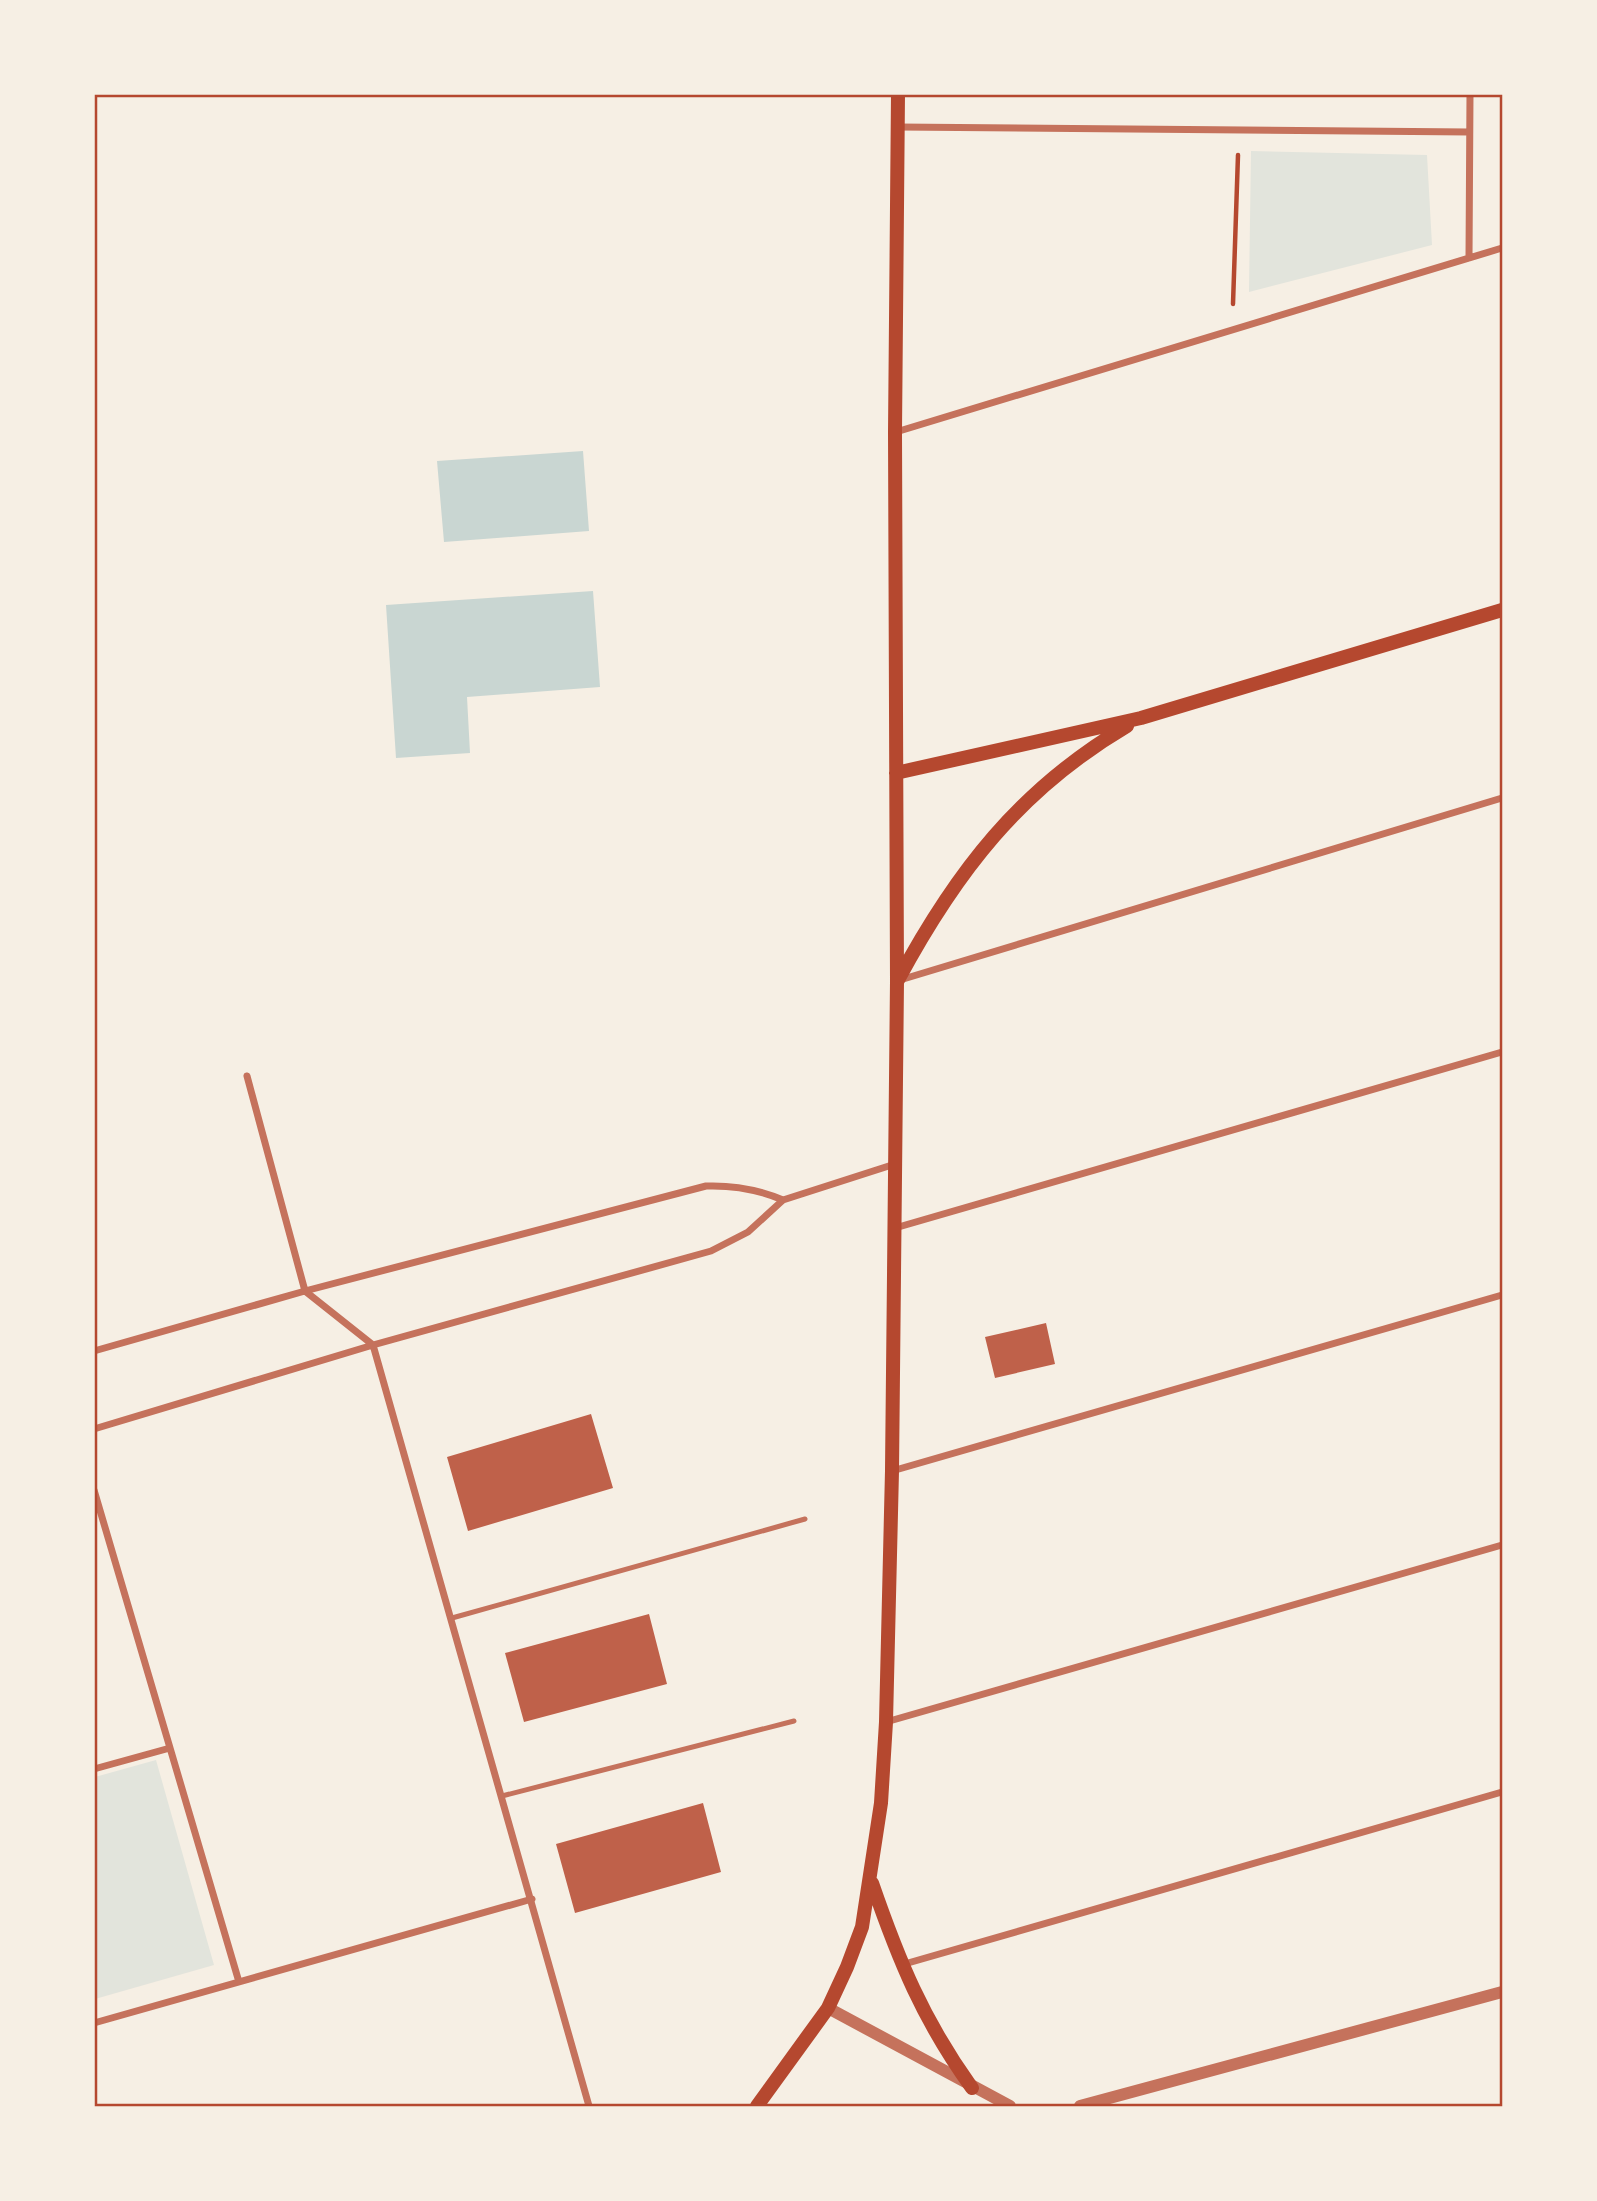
<svg xmlns="http://www.w3.org/2000/svg" width="1597" height="2201" font-family="Jost,sans-serif">
<style>
.green{fill:#e2e4dc}
.water{fill:#c9d6d2}
.building{fill:#bf614a}
.lines{fill:none;stroke-linecap:round;stroke-linejoin:round}
.path{stroke:#b5482f;stroke-width:4.5}
.service{stroke:#c5725c;stroke-width:5}
.minor{stroke:#c5725c;stroke-width:7}
.tertiary{stroke:#c5725c;stroke-width:12}
.secondary{stroke:#b5482f;stroke-width:14}
.neatline{fill:none;stroke:#b5482f;stroke-width:2.5}
</style>
<rect width="100%" height="100%" fill="#f6efe4"/>
<!-- green -->
<path class="green" d="M1251 151 1427 155 1432 245 1249 292Z
M156 1760 214 1965 95 1999V1777Z"/>
<!-- water -->
<path class="water" d="M583 451 589 531 444 542 437 461Z
M593 591 600 687 467 697 470 753 396 758 386 605Z"/>
<!-- building -->
<path class="building" d="M1046 1323 1055 1364 995 1378 985 1337Z
M591 1414 613 1488 468 1531 447 1457Z
M649 1614 667 1684 524 1722 505 1653Z
M703 1803 721 1872 575 1913 556 1844Z"/>
<g class="lines">
<!-- path -->
<path class="path" d="M1233 304 1238 155"/>
<!-- service -->
<path class="service" d="M452 1618 805 1519
M502 1796 794 1721"/>
<!-- minor -->
<path class="minor" d="M898 127 1469 132
M1469 258 1470 94
M896 432 1502 248
M900 980 1502 798
M247 1076 305 1291 373 1345 589 2106
M895 1228 1502 1052
M94 1351 305 1291 706 1186C734 1185 757 1189 783 1200
M94 1429 373 1345 711 1251 748 1232 783 1200 895 1164
M892 1471 1502 1295
M94 1490 239 1982
M886 1722 1502 1545
M94 1769 170 1748
M901 1965 1502 1792
M94 2023 532 1899"/>
<!-- tertiary -->
<path class="tertiary" d="M828 2008 1010 2106
M1080 2106 1502 1992"/>
<!-- secondary -->
<path class="secondary" d="M896 773 1141 718 1502 610
M898 980C956 872 1020 789 1127 726
M872 1883C899 1961 923 2020 972 2088
M757 2106 828 2008 847 1967 862 1927 881 1803 886 1722 892 1471 897 981 895 432 898 94"/>
</g>
<!-- border -->
<rect width="1597" height="2201" fill="none" stroke="#f6efe4" stroke-width="192"/>
<rect x="96" y="96" width="1405" height="2009" class="neatline"/>
</svg>
